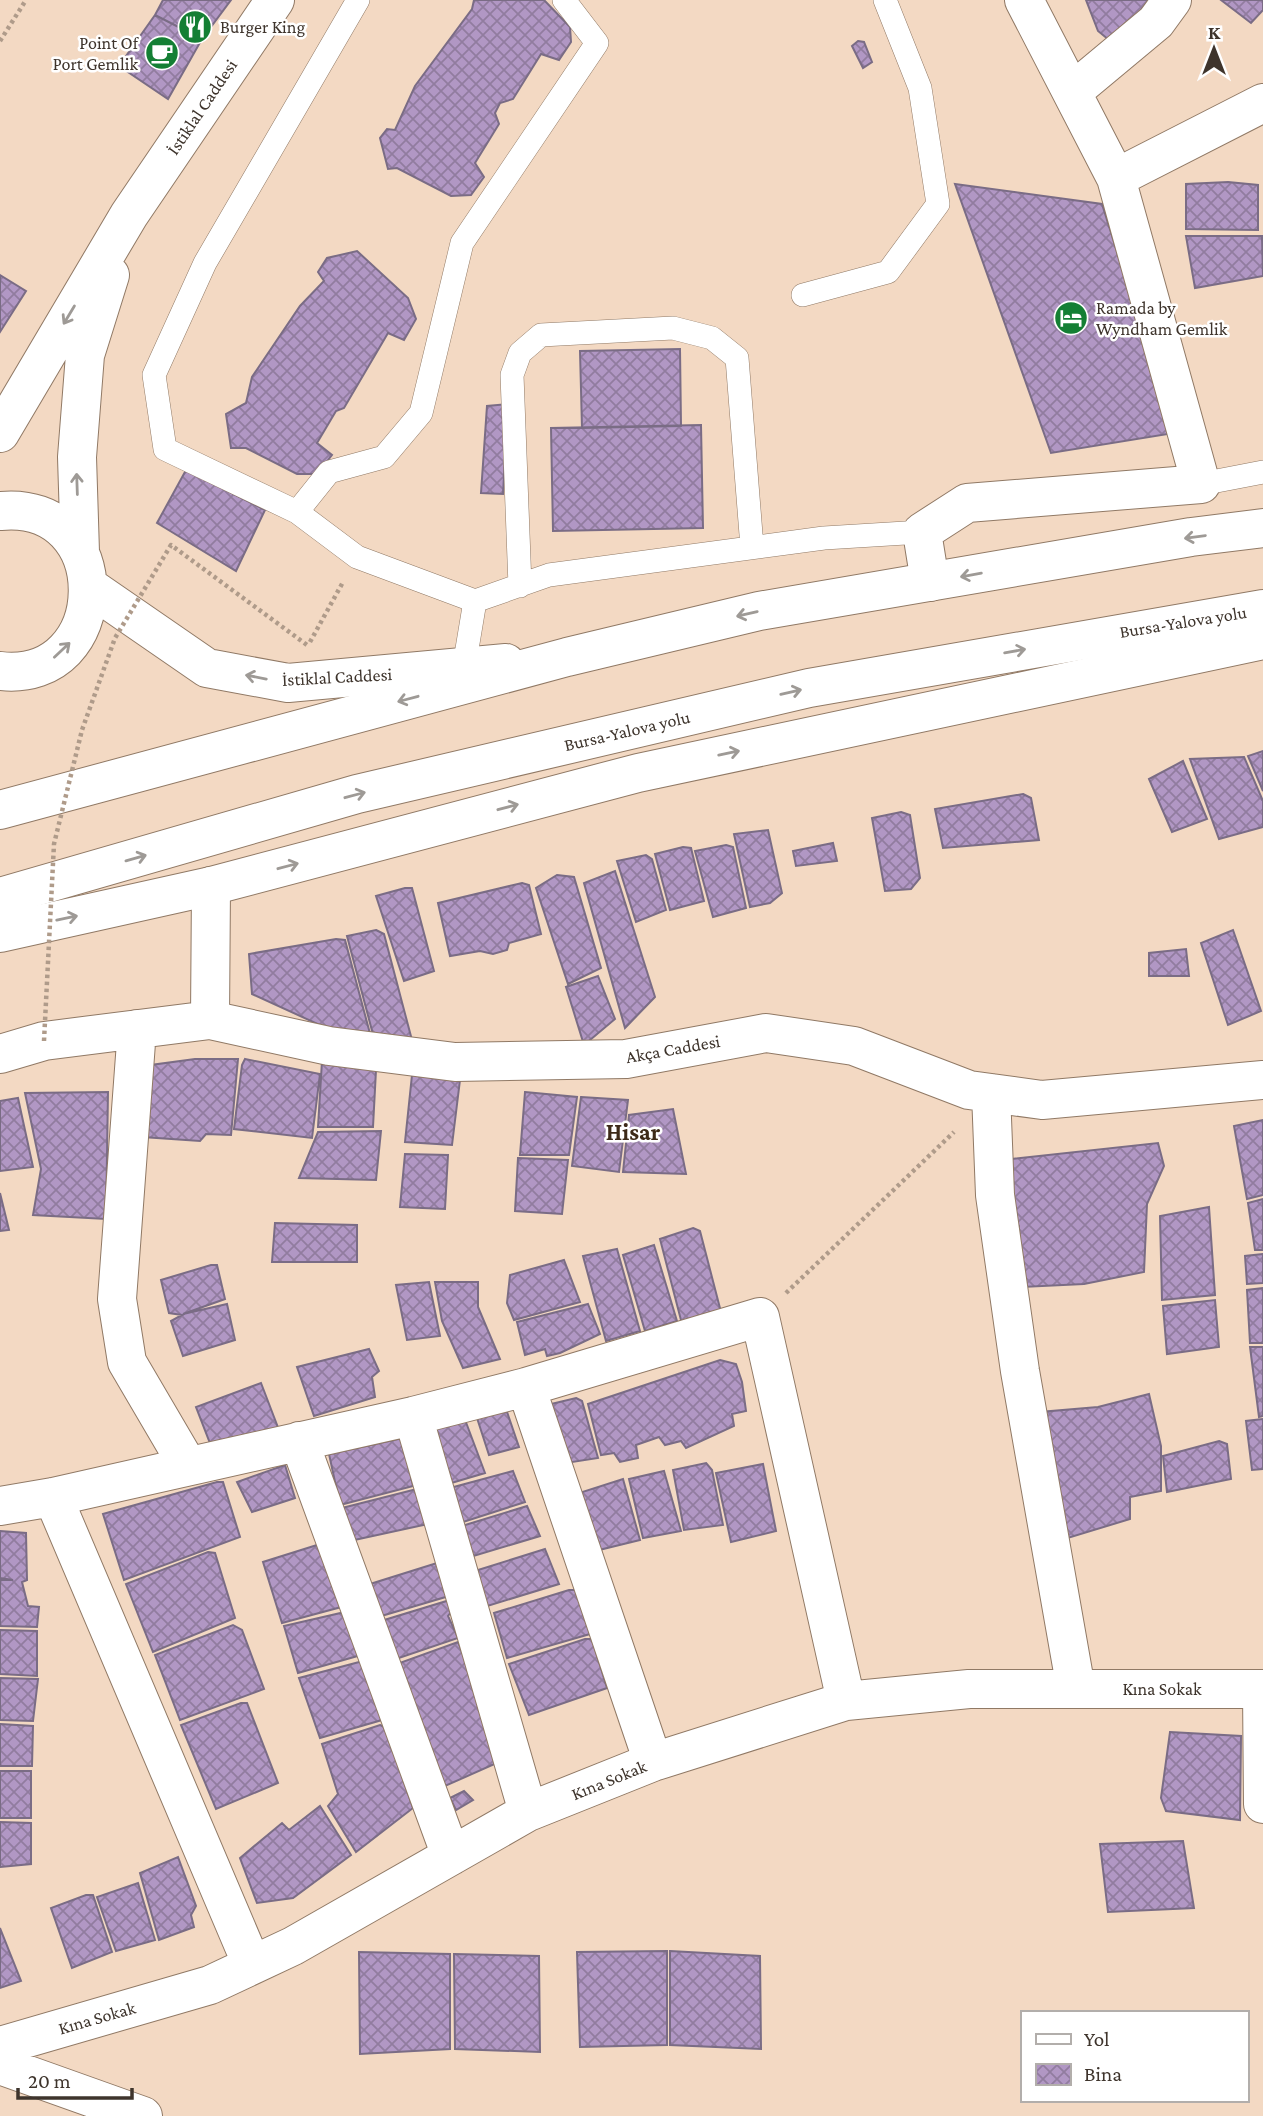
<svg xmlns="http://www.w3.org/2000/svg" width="1263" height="2116" font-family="'Crimson Pro',serif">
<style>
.building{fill:url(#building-cross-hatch);stroke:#7a6c85;stroke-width:2}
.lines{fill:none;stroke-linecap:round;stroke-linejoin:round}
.lane-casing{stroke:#907965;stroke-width:24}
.street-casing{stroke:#907965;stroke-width:40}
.secondary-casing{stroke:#907965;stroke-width:40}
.highway-casing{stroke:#907965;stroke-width:40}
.path{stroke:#af9b8a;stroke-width:4.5;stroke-dasharray:3.5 3.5;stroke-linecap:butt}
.lane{stroke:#fff;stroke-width:23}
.street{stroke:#fff;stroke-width:38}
.secondary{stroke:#fff;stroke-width:38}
.highway{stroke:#fff;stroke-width:38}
.path-bridge{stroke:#af9b8a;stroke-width:4.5;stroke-dasharray:3.5 3.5;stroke-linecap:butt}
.oneway{stroke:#9e9a96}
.labels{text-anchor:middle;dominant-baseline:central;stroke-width:5;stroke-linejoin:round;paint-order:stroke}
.poi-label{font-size:18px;fill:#3e342c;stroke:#fff;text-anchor:start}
.street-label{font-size:18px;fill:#3e342c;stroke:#fff}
.district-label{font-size:24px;font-weight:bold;fill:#3d2a18;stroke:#fff}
</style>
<defs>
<pattern id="building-cross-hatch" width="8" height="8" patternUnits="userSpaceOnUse" patternTransform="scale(1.75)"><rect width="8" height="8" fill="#b197c4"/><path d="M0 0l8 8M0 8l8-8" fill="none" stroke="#917c9f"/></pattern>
</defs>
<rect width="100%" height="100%" fill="#f3d9c3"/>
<!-- building -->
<path class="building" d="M163 0H231L202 39 155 15Z
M474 0H544L570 27 571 42 559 60 541 54 513 99 500 103 495 113 499 124 475 163 484 177 471 195 451 196 397 168 388 169 380 138 387 129 395 130 415 86 472 9Z
M1086 0H1149L1114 44 1098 31Z
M1221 0H1263V10L1251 23Z
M155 15 202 39 168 99 119 66Z
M858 41 864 42 872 62 863 68 852 46Z
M1228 182 1258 185V230L1186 229V184Z
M955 184 1102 204 1174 433 1051 453Z
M1186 236H1262L1263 276 1195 288Z
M357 251 408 298 416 319 404 340 388 333 344 408 336 411 317 443 332 455 317 474H297L246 448H231L226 414 246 403 252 377 300 306 324 281 318 272 327 258Z
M0 275 26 291 0 332Z
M680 349 681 426 582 428 580 351Z
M508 404 503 494 481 493 487 406Z
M701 425 703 528 553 531 551 428Z
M186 470 265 510 236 571 157 523Z
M1263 751V791L1248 756Z
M1244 757 1263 801V827L1219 839 1190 759Z
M1183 761 1207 819 1172 832 1149 779Z
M1023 794 1031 798 1039 840 943 848 935 809Z
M901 812 910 815 920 878 911 889 885 891 872 818Z
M768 830 782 893 770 903 750 907 734 834Z
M833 843 837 861 796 866 793 851Z
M726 845 733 847 746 908 713 917 695 851Z
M683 847 691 848 704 901 670 910 655 854Z
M646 855 652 859 666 910 636 922 617 861Z
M615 871 655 997 625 1028 584 883Z
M557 875 574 877 601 968 568 984 536 888Z
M522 883 529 885 541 934 509 943 507 950 493 954 480 951 450 956 438 903Z
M405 888H412L434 971 404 981 376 896Z
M376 930 384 934 413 1044 375 1042 347 936Z
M1233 930 1261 1011 1228 1025 1201 943Z
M336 939 345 940 372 1041 357 1042 252 994 249 954Z
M1186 949 1189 976H1149V953Z
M598 976 615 1019 584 1045 566 987Z
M195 1059H238L231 1135 206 1134 200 1141 143 1137 151 1065Z
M245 1059 320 1074 312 1138 234 1129 242 1065Z
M322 1061 376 1070 373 1127H318Z
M412 1075 460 1080 452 1145 405 1142Z
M108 1092 106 1219 33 1215 41 1169 25 1093Z
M525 1092 577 1097 569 1155H520Z
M581 1097 628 1100 619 1172 572 1166Z
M18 1098 33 1167 0 1171V1101Z
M673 1109 686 1174 623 1172 629 1115Z
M1263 1120V1195L1247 1199 1234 1126Z
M381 1131 376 1180 299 1178 318 1132Z
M1158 1143 1164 1166 1147 1204 1144 1272 1084 1284 1022 1287 1015 1235 1019 1226 1011 1215 1003 1160Z
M405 1154 448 1155 445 1209 400 1207Z
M518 1158 568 1160 562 1214 515 1211Z
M0 1193 9 1230 0 1231Z
M1263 1199V1250H1255L1248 1203Z
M1209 1207 1215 1295 1162 1300 1160 1216Z
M275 1223 357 1225V1262H272Z
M693 1228 700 1231 721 1312 682 1324 660 1239Z
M654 1245 677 1321 645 1331 623 1255Z
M617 1249 640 1331 606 1341 583 1256Z
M1263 1254V1283L1247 1284 1245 1256Z
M564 1260 580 1302 514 1320 507 1303 510 1275Z
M211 1265H217L225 1299 183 1314 227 1304 235 1340 183 1356 171 1321 182 1315 169 1313 161 1280Z
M429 1282 440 1336 407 1340 396 1285Z
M435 1282H478V1307L500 1359 463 1368 442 1321Z
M1263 1288V1343H1250L1247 1290Z
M1215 1300 1219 1347 1167 1354 1163 1306Z
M588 1304 600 1334 560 1353 547 1356 545 1349 525 1355 517 1322Z
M1250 1347H1263V1416L1259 1417Z
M369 1349 379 1371 372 1377 375 1397 314 1416 297 1367Z
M720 1360 736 1364 742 1382 746 1411 732 1414 734 1426 686 1448 681 1441 665 1445 659 1437 636 1445 638 1458 620 1462 614 1453 601 1455 588 1404Z
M261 1383 279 1430 213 1451 196 1407Z
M1149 1394 1161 1446V1491L1130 1497V1519L1061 1540 1040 1412 1098 1407Z
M576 1398 582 1401 598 1458 566 1463 547 1405Z
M506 1409 519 1447 489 1455 477 1418Z
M464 1417 485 1473 448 1484 433 1427Z
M1263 1419V1469L1252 1470 1246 1421Z
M403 1438 413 1486 340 1505 329 1454Z
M1219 1441 1227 1444 1231 1479 1167 1492 1163 1456Z
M706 1463 712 1470 723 1525 684 1530 673 1470Z
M763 1464 776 1531 731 1542 716 1473Z
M285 1465 295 1498 252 1512 237 1482Z
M513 1471 525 1502 460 1523 450 1488Z
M664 1471 681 1531 643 1538 629 1479Z
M623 1479 640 1540 599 1550 576 1494Z
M217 1482H223L240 1537 124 1580 103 1514Z
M417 1489 428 1524 345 1542 338 1509Z
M527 1506 540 1536 470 1557 462 1526Z
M0 1531 26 1533 27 1580 22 1582 28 1606 39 1607 37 1627 0 1626V1580H13L0 1578Z
M317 1545 345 1606 282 1623 263 1562Z
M545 1549 559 1584 484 1607 475 1571Z
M208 1552 215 1553 235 1618 153 1652 126 1584Z
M437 1563 449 1596 378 1617 367 1585Z
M569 1590H576L590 1634 507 1658 494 1613Z
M450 1600 456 1606 448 1616 458 1638 393 1660 381 1621Z
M345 1612 361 1655 298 1673 284 1626Z
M233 1625 242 1630 264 1689 180 1720 155 1655Z
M0 1630 37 1631V1676L0 1674Z
M585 1639H592L607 1688 529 1715 509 1664Z
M458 1642 508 1758 445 1786 394 1665Z
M363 1661 382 1720 320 1738 299 1678Z
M0 1678 38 1679 33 1721 0 1720Z
M241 1703H247L278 1783 216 1809 181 1725Z
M0 1724 33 1726 32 1766H0Z
M380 1725 385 1727 413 1808 356 1852 328 1806 338 1794 322 1744Z
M1170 1732 1241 1736 1240 1820 1166 1811 1161 1798Z
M0 1771H31V1818H0Z
M464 1791 473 1800 456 1810 450 1798Z
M320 1806 351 1855 293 1898 257 1903 240 1858 282 1823 289 1830Z
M0 1822 31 1823V1864L0 1867Z
M1183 1841 1194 1908 1108 1912 1100 1844Z
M178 1857 196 1906 191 1915 194 1927 159 1940 140 1873Z
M138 1883 155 1940 116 1951 97 1897Z
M86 1895H93L112 1952 72 1968 51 1908Z
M0 1928 21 1981 0 1988Z
M667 1951V2045L580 2047 577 1952Z
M670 1951 760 1956 761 2049 670 2045Z
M359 1952 450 1954V2049L360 2054Z
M454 1954 539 1956 540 2052 455 2049Z"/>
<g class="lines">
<!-- lane casing -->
<g class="lane-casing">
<path id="lane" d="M358 0 205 263 154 375 165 449 297 512 357 557 475 601 464 667 457 676
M803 295 888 272 938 204 920 88 885 0
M1201 484 1263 472
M297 512 329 472 384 457 421 413 462 243 597 43 564 0
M520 586 512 375 520 353 541 335 673 328 712 338 737 358 752 547
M475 601 549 575 824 538 922 532"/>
</g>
<!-- street casing -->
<g class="street-casing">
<path id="street" d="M1024 0 1116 178 1263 103
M1072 92 1156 22 1172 0
M930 582 922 532 967 503 1201 484 1116 178
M210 1020 211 886
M137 1029 117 1299 127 1362 188 1466
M0 1054 44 1041 210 1020 329 1046 455 1062 626 1059 766 1033 854 1046 969 1090 1042 1100 1263 1080
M991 1093 995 1195 1020 1371 1076 1689
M526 1387 653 1762
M413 1416 528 1812
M299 1441 451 1856
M53 1497 252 1965
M0 1506 53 1497 413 1416 526 1387 760 1317 846 1701
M1262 1689 1263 1804
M0 2046 210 1985 293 1946 528 1812 653 1762 846 1701 969 1689H1263
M0 2065 143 2116"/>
</g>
<!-- secondary casing -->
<g class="secondary-casing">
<path id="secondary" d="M0 433 129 215 275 0
M0 511C119 499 115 684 0 671
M80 552 77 457 85 355 110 275
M91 588 207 668 288 683 506 663
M0 933 211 886 638 773 1263 640"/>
</g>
<!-- highway casing -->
<g class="highway-casing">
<path id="highway" d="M0 810 567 657 759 611 1191 537 1263 528
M0 897 357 794 809 688 1263 609"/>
</g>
<!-- path -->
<path class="path" d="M0 41 26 0
M310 642 343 582
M786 1293 954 1132"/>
<!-- lane -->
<use href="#lane" class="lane"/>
<!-- street -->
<use href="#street" class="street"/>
<!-- secondary -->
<use href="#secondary" class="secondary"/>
<!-- highway -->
<use href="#highway" class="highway"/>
<!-- path-bridge -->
<path class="path-bridge" d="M44 1041 54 844 82 730 115 638 171 545 307 645"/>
</g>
<!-- one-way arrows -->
<defs><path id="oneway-shaft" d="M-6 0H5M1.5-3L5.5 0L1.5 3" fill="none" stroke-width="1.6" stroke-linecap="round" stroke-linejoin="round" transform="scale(1.75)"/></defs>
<g class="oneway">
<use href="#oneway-shaft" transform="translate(69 315) rotate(121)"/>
<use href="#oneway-shaft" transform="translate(77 484) rotate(-92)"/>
<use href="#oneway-shaft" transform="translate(1195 537) rotate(172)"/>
<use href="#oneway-shaft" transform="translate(971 575) rotate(170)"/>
<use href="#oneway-shaft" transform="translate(747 614) rotate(167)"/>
<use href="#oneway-shaft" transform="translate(62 650) rotate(-43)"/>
<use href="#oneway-shaft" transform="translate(1015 651) rotate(-10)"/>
<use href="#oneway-shaft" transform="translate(256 677) rotate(-169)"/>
<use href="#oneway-shaft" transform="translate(791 692) rotate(-13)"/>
<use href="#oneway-shaft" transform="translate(408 699) rotate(165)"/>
<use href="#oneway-shaft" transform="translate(729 753) rotate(-12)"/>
<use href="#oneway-shaft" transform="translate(355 795) rotate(-15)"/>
<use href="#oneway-shaft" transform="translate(508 807) rotate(-15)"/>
<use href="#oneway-shaft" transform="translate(136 858) rotate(-16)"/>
<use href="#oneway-shaft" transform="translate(288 866) rotate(-15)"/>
<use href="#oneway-shaft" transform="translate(67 918) rotate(-12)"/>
</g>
<!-- icons -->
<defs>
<g id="restaurant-disc" transform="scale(1.75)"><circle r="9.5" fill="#147f34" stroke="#fff"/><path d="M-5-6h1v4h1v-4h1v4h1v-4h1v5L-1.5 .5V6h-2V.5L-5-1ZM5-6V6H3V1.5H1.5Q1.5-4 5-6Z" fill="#fff"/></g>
<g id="cafe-disc" transform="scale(1.75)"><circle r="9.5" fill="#147f34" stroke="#fff"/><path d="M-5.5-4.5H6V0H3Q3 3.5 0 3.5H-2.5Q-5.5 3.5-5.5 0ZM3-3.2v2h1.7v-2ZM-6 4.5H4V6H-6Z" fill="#fff"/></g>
<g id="hotel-disc" transform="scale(1.75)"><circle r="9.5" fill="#147f34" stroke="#fff"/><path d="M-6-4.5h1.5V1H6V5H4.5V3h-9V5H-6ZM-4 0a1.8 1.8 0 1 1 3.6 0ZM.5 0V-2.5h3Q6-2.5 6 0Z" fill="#fff"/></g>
</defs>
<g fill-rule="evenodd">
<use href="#restaurant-disc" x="195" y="27"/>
<use href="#cafe-disc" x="162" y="53"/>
<use href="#hotel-disc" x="1071" y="318"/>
</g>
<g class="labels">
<!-- poi labels -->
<g class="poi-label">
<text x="220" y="27">Burger King</text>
<text x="138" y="43" text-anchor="end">Point Of<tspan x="138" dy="21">Port Gemlik</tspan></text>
<text x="1096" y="308">Ramada by<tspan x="1096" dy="21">Wyndham Gemlik</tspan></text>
</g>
<!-- street labels -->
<g class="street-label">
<text transform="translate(202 107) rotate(-56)">İstiklal Caddesi</text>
<text transform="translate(1183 622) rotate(-9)">Bursa-Yalova yolu</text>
<text transform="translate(337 677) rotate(-3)">İstiklal Caddesi</text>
<text transform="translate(627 731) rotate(-13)">Bursa-Yalova yolu</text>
<text transform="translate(673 1049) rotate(-10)">Akça Caddesi</text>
<text x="1162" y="1689">Kına Sokak</text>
<text transform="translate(609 1780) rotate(-22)">Kına Sokak</text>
<text transform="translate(97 2018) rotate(-16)">Kına Sokak</text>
</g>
<!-- district labels -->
<g class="district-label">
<text x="633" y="1131">Hisar</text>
</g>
</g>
<!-- legend -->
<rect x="1021" y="2011" width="228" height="91" fill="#ffffff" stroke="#b2aeab" stroke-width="2"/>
<rect x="1036" y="2034" width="35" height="10" fill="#ffffff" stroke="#b2aeab" stroke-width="2"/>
<text x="1084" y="2046" font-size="21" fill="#3e342c">Yol</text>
<rect x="1036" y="2064" width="35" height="21" fill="url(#building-cross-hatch)" stroke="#b2aeab" stroke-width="2"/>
<text x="1084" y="2081" font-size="21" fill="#3e342c">Bina</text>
<!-- north arrow -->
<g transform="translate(1214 49)" stroke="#ffffff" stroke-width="5" paint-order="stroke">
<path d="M0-5L12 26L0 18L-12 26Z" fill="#3e342c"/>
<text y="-10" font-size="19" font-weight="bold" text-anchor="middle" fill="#3e342c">K</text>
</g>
<!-- scale -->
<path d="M18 2088v10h114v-10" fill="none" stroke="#3e342c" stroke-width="3.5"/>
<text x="28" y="2088" font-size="21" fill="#3e342c" stroke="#ffffff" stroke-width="5" paint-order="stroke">20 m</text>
</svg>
